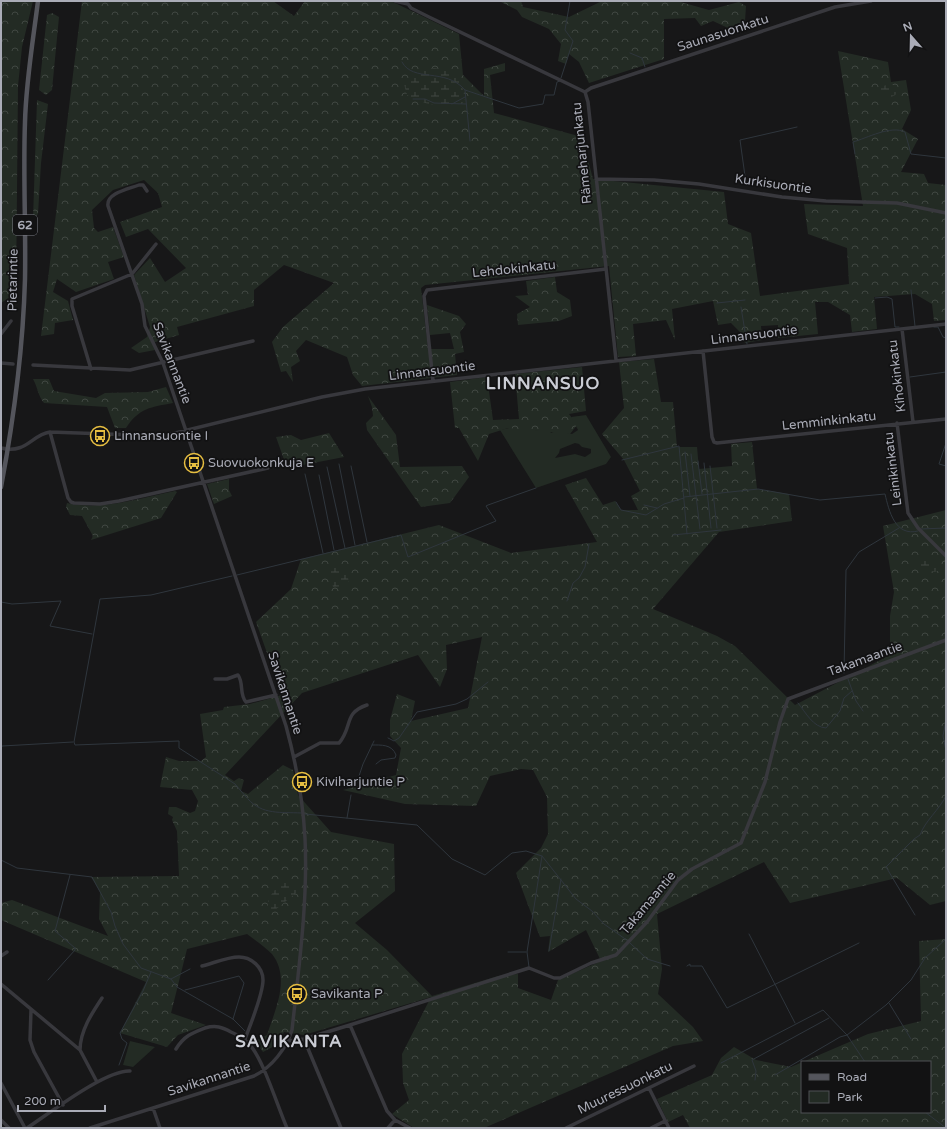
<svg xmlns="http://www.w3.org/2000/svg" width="947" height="1129" font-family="'Varela Round',sans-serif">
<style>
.green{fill:#232b24;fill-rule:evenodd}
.forest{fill:url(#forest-crowns);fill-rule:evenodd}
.wetland{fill:url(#wetland-marsh)}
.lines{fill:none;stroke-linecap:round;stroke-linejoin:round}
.stream{stroke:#2f363d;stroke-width:1}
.minor{stroke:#38383d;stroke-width:3.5}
.major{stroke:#54555c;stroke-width:4.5}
.labels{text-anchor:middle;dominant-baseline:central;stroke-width:3.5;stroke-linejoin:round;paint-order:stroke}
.shield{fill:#121213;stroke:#7c7e86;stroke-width:1}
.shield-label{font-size:12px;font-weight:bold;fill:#aaacb7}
.street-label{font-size:13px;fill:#aaacb7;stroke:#121213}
.poi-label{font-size:13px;fill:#aaacb7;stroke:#121213;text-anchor:start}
.district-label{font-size:17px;font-weight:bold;letter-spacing:1px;fill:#caccd4;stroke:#121213}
</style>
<defs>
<pattern id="forest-crowns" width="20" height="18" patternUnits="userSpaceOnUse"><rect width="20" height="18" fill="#232b24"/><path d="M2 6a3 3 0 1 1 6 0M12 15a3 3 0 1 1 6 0" fill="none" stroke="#404742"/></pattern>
<pattern id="wetland-marsh" width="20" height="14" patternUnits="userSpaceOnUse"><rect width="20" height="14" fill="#232b24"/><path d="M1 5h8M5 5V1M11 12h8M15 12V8" fill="none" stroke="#404742"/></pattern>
</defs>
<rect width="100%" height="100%" fill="#171718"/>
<!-- green -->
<path class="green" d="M586 415 611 457 606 464 536 488 500 430 513 427 542 431 544 419 551 433 556 431 572 434 578 430 571 417ZM575 443 579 444 582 447 591 449V453L585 457 575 454 555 458 559 453 560 449Z
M130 1041 155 1047 133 1067 123 1065Z"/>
<!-- forest -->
<path class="forest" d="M1 1H33L22 47 18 86 16 293 1 303Z
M82 1H273L294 16 305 1H391L459 34 463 75 484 96V69L505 63V71L490 75 494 113 582 137 593 179 724 192 728 224 751 233 760 296 849 284 847 248 808 234 804 204 863 206 838 51 888 62 891 82 906 80 911 110 902 129 918 139 901 172 924 174 928 183 946 185V320L934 321 932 304 915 294 874 297 877 329 852 332 850 315 828 302H815L818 334 778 338V325L761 326 762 340 745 343 741 333 731 323 718 325 713 301 672 309 675 340 666 320 633 324 636 356 618 357 609 266 425 285 421 288 428 349H454L450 333 430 335 427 305 459 316 466 324 460 332 464 352 455 354 457 375 362 386 353 375 347 357 306 340 296 351 300 361 291 367 293 382 286 371 281 372 272 342 283 327 334 283 284 265 254 290V306L177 327 179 335 152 343 155 350 139 353 131 348 147 337 150 327 134 275 150 258 165 282 186 268 148 229 126 237 120 222 162 207 158 193 144 180 113 190 92 210 94 228 98 232 113 227 124 257 108 262 114 279 76 292 57 279 53 292 68 301 73 320 55 323 54 334 41 336Z
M499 1H521L523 7 569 17 602 1H677L709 10 739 2 746 6 745 21 728 28 713 21 701 26 695 18 664 19V59L589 83 579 62 569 54 566 64 558 61 561 44 549 29 522 17 517 10Z
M52 13 59 17 52 90 46 95 39 90 47 15Z
M37 100 48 104 41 163 38 214 33 219Z
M555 277 557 292 570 300 572 316 559 321 518 325 517 314 530 307 515 296 528 295 526 281Z
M654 359 661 402H673L677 447H697L699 469 732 466 731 444 752 442 757 489 789 494 792 521 719 532 653 609 717 636 735 646 795 705 890 655V616L894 592 883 526 946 510V901L930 905 897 878 790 903 764 862 657 914 662 969 658 994 693 1027 703 1041 673 1046 484 1128H414L392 1114 409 1100 403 1083 402 1054 431 997 304 1035 284 1032 278 1044 263 1052 255 1041 267 1035C275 1010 291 978 272 954 265 947 255 940 247 934L187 949 171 1013 206 1025 178 1035 167 1047 120 1033 146 982 1 920V903L12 900 108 936 99 919 100 892 91 877 179 876 177 831 172 820 173 817 168 814 169 807H176L190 813 195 811 198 801 192 790 160 787 166 757 179 761H201L206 757 200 714 223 710 224 707 250 704 282 695 256 622 291 589 301 559 439 525 511 553 597 542 565 485 586 478 603 505 615 501 621 510H638L631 496 640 491 624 460 602 434 624 408 619 362ZM482 637 468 708 411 721 415 701 397 694 390 720V736L401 748 396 775 343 790 405 804 476 806 490 776 521 769 533 770 547 797 548 834 541 848 516 873 540 937 550 936 548 952 586 930 601 961 558 980 551 1000 518 988V974L498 976 432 996 387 950 355 923 395 891 394 844 331 832 298 795 293 770 283 765 248 794 241 791 244 780 239 778 234 781 225 775 302 693 418 655 440 687 447 669 446 645Z
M582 367 586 411 569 414 577 425 570 434 508 428 489 434 478 461 459 428H455L450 382 487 377 493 420 519 419 515 374Z
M33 379H49L54 391 96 398 105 393 148 392 166 387 173 403C151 407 139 408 126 428H115L107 407 44 403C38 396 38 388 33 379Z
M368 396 396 435 400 467 462 466 469 477 450 503 421 507 367 430 366 423 373 416 372 407Z
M329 433 344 457 287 468 276 437 291 435 301 440Z
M229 479V490L232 496 214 504 207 484Z
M175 491 177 492 161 518 91 540 93 536 82 516 70 515 66 507 67 503C103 511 140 498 175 491Z
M946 939V1128H690L683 1115 668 1122 657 1099 712 1075 721 1058 734 1047 756 1060 791 1067 868 1034 921 1021 919 941ZM802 1062H930V1112H802Z"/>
<!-- wetland -->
<path class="wetland" d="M424 68H435L459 74 465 98 462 104C443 110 424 104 407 95L404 84 412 73Z
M890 84 898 87 900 91C894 97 889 99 880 97L878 92 880 87Z
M922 558 931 560 939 565V571L933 572 916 564 917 561Z
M337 567C346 572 350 576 348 586L333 587 329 568Z
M289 880 296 884V893L275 910 268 908C266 897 279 883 289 880Z"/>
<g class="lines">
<!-- stream -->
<path class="stream" d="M630 53 642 58 645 67
M402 62C413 83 445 67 465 90L519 108 543 104 545 95H554L557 82 560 81
M561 78 573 41 565 30 570 1
M465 90 470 141
M413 99H425L434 103 466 104
M452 104 465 97
M855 154 853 142C867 138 891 125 905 132L911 154 946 158
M745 176 740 140 797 127
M911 290 915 326
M875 298 887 297 892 299 895 327H899
M717 303 745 300
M741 307 747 344
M934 327H938L943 337 946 338
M910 377 946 372
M946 443 939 464 946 466
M685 452 690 496
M691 454 700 529
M622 460 679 446 687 534
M698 461 702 494
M704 463 711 528
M339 464 355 545
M351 466 367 542
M710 466 717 528
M327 467 345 548
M305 474 323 553
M319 475 334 550
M684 497 758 489 820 500 885 494C889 511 895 537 918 531
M616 502 621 510 646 515 664 504 684 498
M644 505 657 508
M921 529 946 528
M673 535 721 530
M237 575 401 535 408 557 496 521 486 506 488 505 536 488
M232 576 151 595 100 599 74 742 75 745 179 741V748L235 784 247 798
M567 601 573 583 579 578 585 567 589 544
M1 602 12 604 61 601 50 626 92 634
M844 673 846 570 859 552 899 528
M848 679 856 701 863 711
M946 695V707
M798 703C806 713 813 727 826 728L840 711 844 698 852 691
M946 720 943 736 946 751
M388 738 394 741 399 738 417 712 456 704 467 699 488 682
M372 745C381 745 392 744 396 755L395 758 381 760 376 764
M1 748 2 746 73 742
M356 785 363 764 374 741
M248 799C262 815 281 812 301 813
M305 814 417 825 452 859 485 875 512 853 526 851 542 856 576 899 592 911 604 924 628 941
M347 818 351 795
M1 860 17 868 92 877 111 912 115 926 123 944 141 968 171 979 177 987 233 1019 245 1031
M915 915 886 867 914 839 920 835C925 821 939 810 946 796
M749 934 795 1023
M630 943 647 959 670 966
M549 951 561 879
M508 952H526
M687 966 690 964V966H702L727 1008 859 943
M529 967 527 952 542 856
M171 979 190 969
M48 980 75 950V948L55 931 70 875
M185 990 239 976 244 983 233 1019
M889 1003 911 1039
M721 1063 823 1010 847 1035 865 1062
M119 1065 127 1043 122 1039 120 1033 143 991 151 972
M775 1075 840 1037 847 1035 886 1005 911 980 925 958 946 939
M755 1080 756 1071 752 1060 829 1018
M925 1112 946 1128"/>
<!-- minor -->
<path class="minor" d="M395 1 408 4
M408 4 411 8 429 17 585 92 588 102 616 360
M585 92 591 88 835 7 871 1
M596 179 654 180 699 184 782 197 826 201 897 203 946 213
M902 329 913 422
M1 334 11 321
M703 351 712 437 714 442 717 443 946 419
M1 363 13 364
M33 365 130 370 253 341
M91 369 72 306V299L132 274 156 244
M433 381 424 296 427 290 606 269
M897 423 908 513 918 528 946 556
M50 432 68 498 71 502 74 503 100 504 119 501 268 468
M1 448C27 454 31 435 50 432L163 436 322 397 365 389 946 324
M215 679H227L238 675C244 683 239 695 246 702L276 695
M294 757 320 743H339C353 727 343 713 367 705
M1 956 7 952
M202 966C214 963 227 957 239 957 251 957 263 967 263 980 263 994 250 1026 245 1039
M1 984 80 1050 97 1082
M31 1010 30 1040 34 1052 63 1105
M350 1025 387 1111 395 1120 410 1128
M304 1039 341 1128
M288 1041 304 1039 350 1025 529 968 554 978H560L591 963 616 955 647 922 678 880 692 869 741 843 765 782 780 722 788 699 946 640
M176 1049C184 1036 192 1033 205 1028 216 1025 222 1027 231 1032 238 1035 244 1038 249 1044 263 1058 278 1108 287 1128
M80 1050C80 1031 92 1013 102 998
M1 1083 25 1128
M649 1088 669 1128
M153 1108 160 1128
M1 1120 9 1128
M27 1128C50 1113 105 1070 130 1071
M90 1128 254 1076C272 1067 286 1049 292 1030 299 966 308 901 305 838 303 800 296 763 286 726L163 363 145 326 142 304 108 206C106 193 129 189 139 185H143L147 191
M388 1128 395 1120
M566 1128 694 1066
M651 1128 665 1121"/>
<!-- major -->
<path class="major" d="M1 487C14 418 23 349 25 279 26 227 23 174 25 122 26 81 33 41 38 1"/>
</g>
<!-- icons -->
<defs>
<g id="bus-ring" transform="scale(1)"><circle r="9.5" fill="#121213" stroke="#e6be41" stroke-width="1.5"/><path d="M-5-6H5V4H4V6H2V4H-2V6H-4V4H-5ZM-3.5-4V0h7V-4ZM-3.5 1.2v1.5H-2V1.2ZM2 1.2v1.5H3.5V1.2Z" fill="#e6be41"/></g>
</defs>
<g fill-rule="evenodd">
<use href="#bus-ring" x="100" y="436"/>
<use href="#bus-ring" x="194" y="463"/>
<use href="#bus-ring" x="302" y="782"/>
<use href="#bus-ring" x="297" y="994"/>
</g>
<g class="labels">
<!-- shield labels -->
<rect class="shield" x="13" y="215" width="24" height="20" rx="3"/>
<g class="shield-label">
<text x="25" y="225">62</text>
</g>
<!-- street labels -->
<g class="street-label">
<text transform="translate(723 33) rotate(-18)">Saunasuonkatu</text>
<text transform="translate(582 153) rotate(-96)">Rämeharjunkatu</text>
<text transform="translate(773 184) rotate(8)">Kurkisuontie</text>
<text transform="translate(514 269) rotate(-6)">Lehdokinkatu</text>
<text transform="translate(13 280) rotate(-89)">Pietarintie</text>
<text transform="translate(754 335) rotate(-7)">Linnansuontie</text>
<text transform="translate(172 363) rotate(69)">Savikannantie</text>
<text transform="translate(432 371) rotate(-7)">Linnansuontie</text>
<text transform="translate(897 376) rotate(-97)">Kihokinkatu</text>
<text transform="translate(829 421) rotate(-6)">Lemminkinkatu</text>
<text transform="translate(893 469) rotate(-97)">Leinikinkatu</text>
<text transform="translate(865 659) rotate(-20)">Takamaantie</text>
<text transform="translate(285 693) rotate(72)">Savikannantie</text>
<text transform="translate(648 903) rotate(-50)">Takamaantie</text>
<text transform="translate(209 1079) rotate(-18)">Savikannantie</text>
<text transform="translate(625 1088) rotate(-26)">Muuressuonkatu</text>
</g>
<!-- poi labels -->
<g class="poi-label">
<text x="114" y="436">Linnansuontie I</text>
<text x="208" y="463">Suovuokonkuja E</text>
<text x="316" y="782">Kiviharjuntie P</text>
<text x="311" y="994">Savikanta P</text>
</g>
<!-- district labels -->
<g class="district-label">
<text x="543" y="383">LINNANSUO</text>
<text x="289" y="1041">SAVIKANTA</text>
</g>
</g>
<!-- border -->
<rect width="947" height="1129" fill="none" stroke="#aaacb7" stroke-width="4"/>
<!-- legend -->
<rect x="801" y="1061" width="130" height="52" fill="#121213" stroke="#4f5055"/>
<rect x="809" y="1074" width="20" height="6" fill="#54555c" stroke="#4f5055"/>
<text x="837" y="1081" font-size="12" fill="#aaacb7">Road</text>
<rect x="809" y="1091" width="20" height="12" fill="#232b24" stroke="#4f5055"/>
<text x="837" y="1101" font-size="12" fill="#aaacb7">Park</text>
<!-- north arrow -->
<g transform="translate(911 36) rotate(340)" stroke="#121213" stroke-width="3" paint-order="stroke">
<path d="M0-3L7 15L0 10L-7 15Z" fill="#aaacb7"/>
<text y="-6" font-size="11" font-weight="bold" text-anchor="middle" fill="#aaacb7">N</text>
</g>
<!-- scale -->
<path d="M18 1105v6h87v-6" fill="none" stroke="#aaacb7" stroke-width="2"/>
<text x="24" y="1105" font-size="12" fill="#aaacb7" stroke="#121213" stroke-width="3" paint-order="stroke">200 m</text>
</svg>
